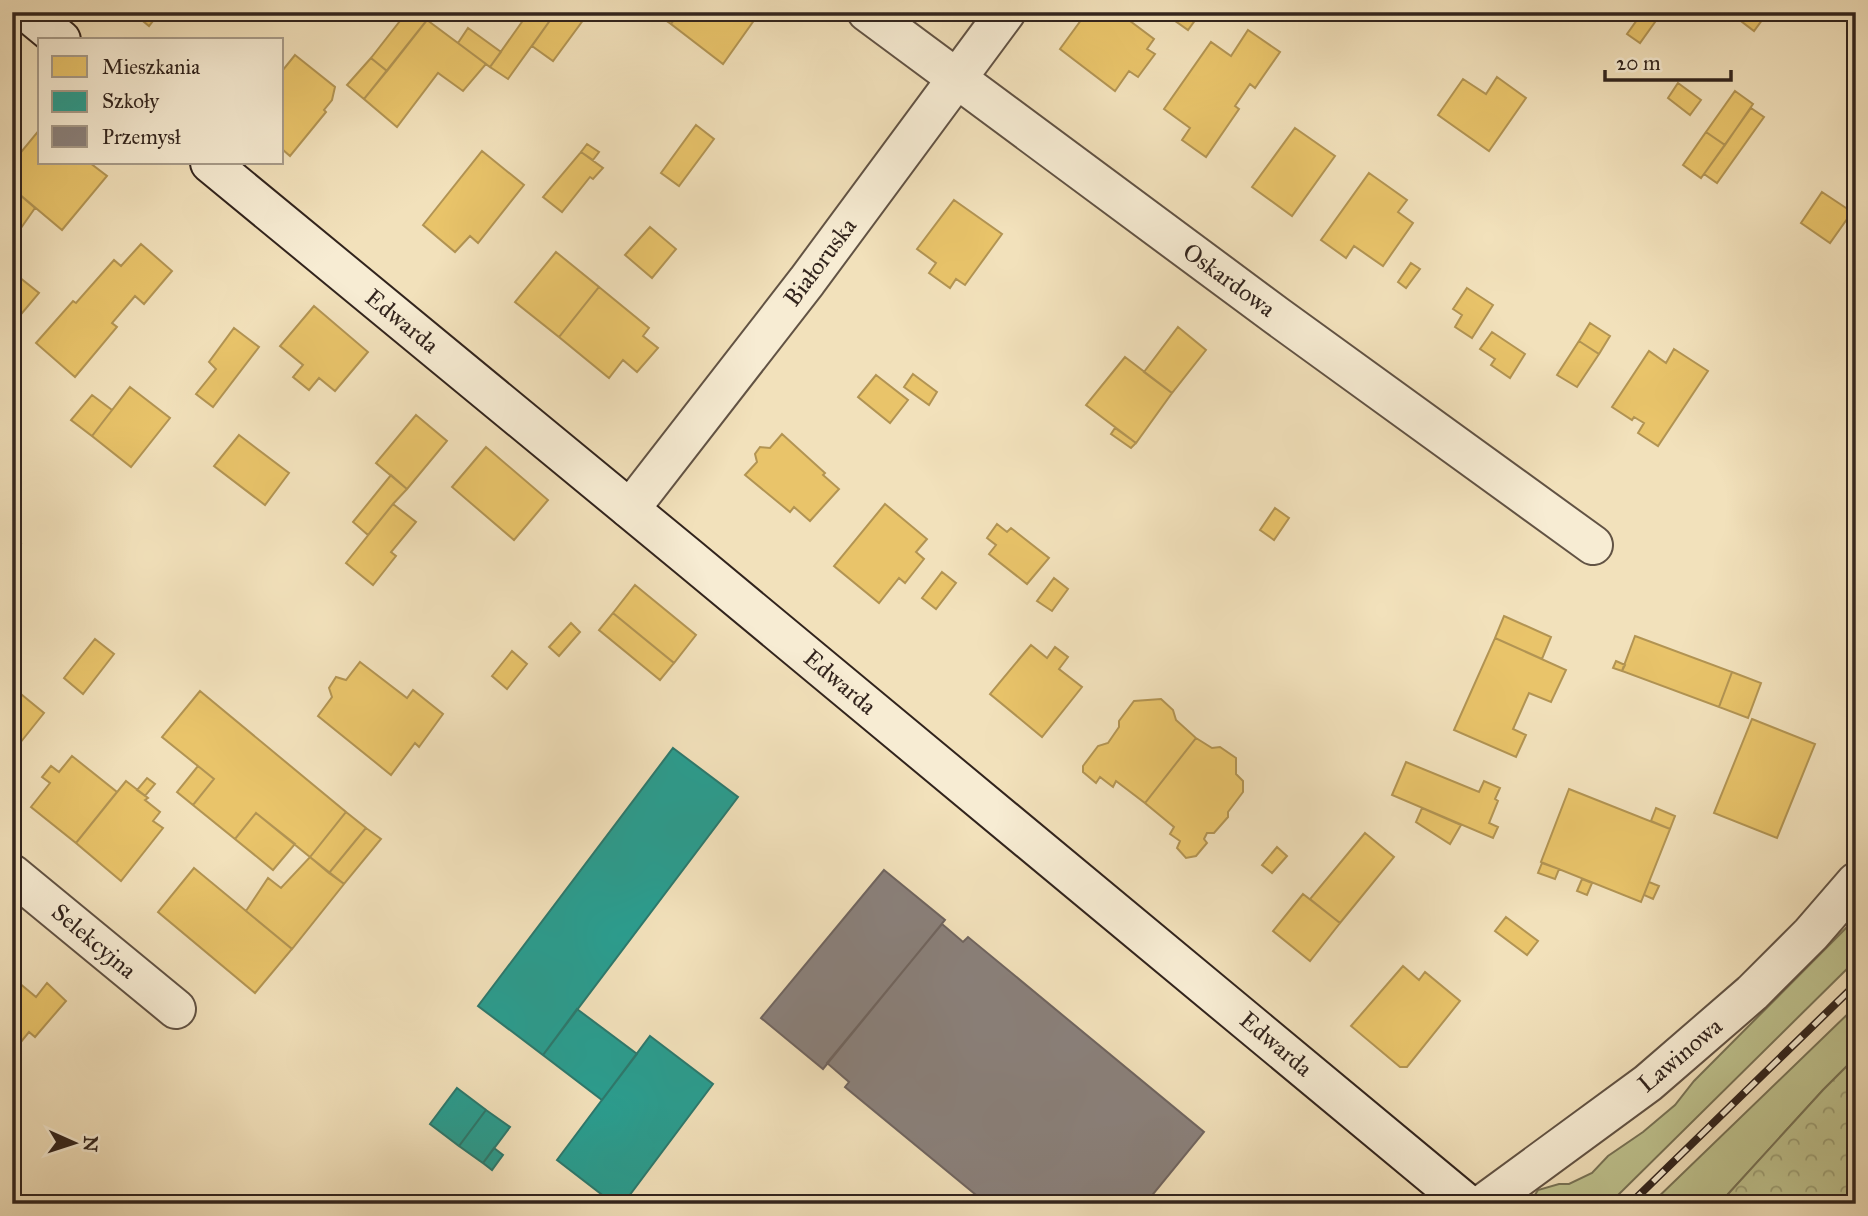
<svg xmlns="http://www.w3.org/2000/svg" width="1868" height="1216" font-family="'IM FELL Great Primer',serif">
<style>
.grass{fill:#bec28e;stroke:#787356;stroke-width:2}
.forest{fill:url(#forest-crowns);stroke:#787356;stroke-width:2}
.homes{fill:#e9c46a;stroke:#b29453;stroke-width:2}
.schools{fill:#2a9d8f;stroke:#2c796d;stroke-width:2}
.industry{fill:#8a817c;stroke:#706560;stroke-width:2}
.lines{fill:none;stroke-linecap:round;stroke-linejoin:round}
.street-casing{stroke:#625344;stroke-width:42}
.secondary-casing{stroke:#32241d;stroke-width:42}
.street{stroke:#f7ecd3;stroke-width:38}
.secondary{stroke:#f7ecd3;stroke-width:38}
.rail-casing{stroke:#32241d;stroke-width:8}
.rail{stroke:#f7ecd3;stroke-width:5;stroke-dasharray:16;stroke-linecap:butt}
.labels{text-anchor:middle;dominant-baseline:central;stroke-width:7;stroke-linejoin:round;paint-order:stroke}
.street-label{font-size:24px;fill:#32241d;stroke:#f7ecd3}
</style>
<defs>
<pattern id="forest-crowns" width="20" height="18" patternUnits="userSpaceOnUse" patternTransform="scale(1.75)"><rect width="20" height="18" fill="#bec28e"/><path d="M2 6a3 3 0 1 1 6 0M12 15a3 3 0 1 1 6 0" fill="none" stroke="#9b9d73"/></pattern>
</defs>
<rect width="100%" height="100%" fill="#f2e1bb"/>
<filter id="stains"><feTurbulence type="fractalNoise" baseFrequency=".00286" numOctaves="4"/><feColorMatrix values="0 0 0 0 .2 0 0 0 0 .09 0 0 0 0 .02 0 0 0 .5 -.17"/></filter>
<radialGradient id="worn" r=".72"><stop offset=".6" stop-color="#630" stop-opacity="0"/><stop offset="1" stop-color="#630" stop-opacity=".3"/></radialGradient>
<!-- grass -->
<path class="grass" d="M1856 918V960L1609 1204H1533V1198L1538 1190 1559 1184H1569L1592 1173 1608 1156 1643 1132 1675 1105 1694 1081Z
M1856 1006V1057L1823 1090 1719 1204H1651Z"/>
<!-- forest -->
<path class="forest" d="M1856 1057V1204H1719L1823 1090Z"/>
<!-- homes -->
<path class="homes" d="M134 12H160L149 26 133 13Z
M407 12H418L427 20 387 71 371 58Z
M418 12H433L427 20Z
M529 12H556L508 79 490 67Z
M556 12H575L584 19 553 61 532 46Z
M653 12H680L671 24Z
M680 12H746L755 19 723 64 671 24Z
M1087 12H1118L1154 39 1147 49 1155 54 1138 77 1129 71 1115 91 1060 49Z
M1176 12H1201L1188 30 1171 18Z
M1729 12H1768L1754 31Z
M1642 13 1655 22 1640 43 1627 34Z
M427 20 486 64 463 91 438 73 397 127 364 99Z
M468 28 501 52 490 67 458 43Z
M1248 30 1280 52 1255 88 1250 84 1235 106 1239 109 1206 157 1182 140 1190 128 1164 109 1211 42 1231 56Z
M295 55 335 87 332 100 324 110 326 112 290 156 282 149V71Z
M371 58 387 71 364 99 347 85Z
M1497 77 1526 98 1489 151 1438 115 1463 79 1486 94Z
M1678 83 1701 100 1690 115 1668 98Z
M1735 91 1753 104 1725 145 1706 132Z
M1751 108 1764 117 1717 183 1704 174Z
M696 125 714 139 679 186 661 173Z
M1295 128 1335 156 1292 216 1252 187Z
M40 129V163H90L107 176 62 230 12 188V163Z
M1706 132 1725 145 1701 178 1683 165Z
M587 144 599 152 593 160 581 152Z
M482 151 524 185 478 243 470 236 455 252 423 225Z
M581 152 603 168 593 179 590 177 562 212 543 197Z
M1369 173 1407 200 1398 212 1413 223 1383 266 1354 246 1346 258 1321 240Z
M12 188 35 208 21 228 12 222Z
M1822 192 1852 212 1830 243 1801 223Z
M954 200 1002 234 965 285 956 279 950 288 929 273 936 263 917 249Z
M650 227 676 249 652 278 625 255Z
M141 244 172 271 144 304 135 296 112 323 117 327 75 377 36 343 73 301 76 303 114 260 121 266Z
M556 252 599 287 559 337 515 302Z
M1411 263 1420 269 1406 288 1398 282Z
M14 273 39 293 12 325V274Z
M599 287 649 328 643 336 658 348 637 372 623 360 609 378 559 337Z
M1467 288 1493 305 1472 338 1455 327 1462 315 1453 309Z
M314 306 368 352 335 391 319 378 309 390 293 377 303 365 280 346Z
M1590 323 1610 336 1599 354 1579 341Z
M1178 327 1206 350 1172 393 1144 372Z
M234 328 259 347 213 407 196 394 216 369 209 362Z
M1492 332 1525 354 1510 378 1491 365 1495 359 1480 349Z
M12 337 19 342 12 351Z
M1579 341 1599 354 1577 387 1557 375Z
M1674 349 1708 371 1658 446 1638 433 1644 423 1634 417 1632 420 1612 407 1649 351 1666 363Z
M1125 357 1172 393 1136 443 1086 405Z
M913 374 937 392 929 405 904 387Z
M876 375 908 400 890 423 858 397Z
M130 387 170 418 131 467 92 436Z
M92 395 112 410 92 436 71 420Z
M416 415 447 441 407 489 376 463Z
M1115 428 1136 443 1131 448 1111 434Z
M782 434 825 473 823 475 839 489 810 521 794 507 790 512 745 475 757 462 755 454 760 447 770 448Z
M239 435 289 473 265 505 214 466Z
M486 447 548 500 514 540 452 487Z
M391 475 407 489 393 504 368 535 353 522Z
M393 504 416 522 391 552 396 556 373 585 346 563Z
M885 504 927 539 916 552 924 559 905 583 899 578 879 603 834 566Z
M1275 508 1289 518 1274 540 1260 530Z
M997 524 1007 532 1011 528 1049 558 1027 584 989 554 996 545 987 538Z
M12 537 21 544 12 555Z
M12 566 19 572 12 580Z
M942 572 956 583 936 609 922 598Z
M1054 578 1068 589 1052 611 1037 601Z
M635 585 696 635 674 663 613 613Z
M613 613 674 663 660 680 599 630Z
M1504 616 1551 637 1542 659 1495 638Z
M571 623 580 632 559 656 549 647Z
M1635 636 1732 672 1719 707 1622 671Z
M1495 638 1566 670 1551 702 1529 693 1513 729 1526 735 1516 757 1454 730Z
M95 639 114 654 83 694 64 678Z
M1031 645 1047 658 1055 647 1068 657 1059 669 1082 687 1042 737 990 694Z
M512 651 527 664 507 689 492 676Z
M1616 661 1625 665 1622 671 1613 668Z
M360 662 407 698 413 690 443 714 419 747 415 743 391 775 318 716 332 697 329 688 336 677 346 680Z
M1732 672 1761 683 1748 718 1719 707Z
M16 690 44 713 12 753V694Z
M200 691 346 812 310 857 256 813 235 839 193 805 214 779 162 737Z
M1161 699 1173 710 1176 720 1196 738 1145 803 1116 781 1113 787 1100 777 1096 783 1083 772V766L1098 746 1108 743 1119 727V721L1134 701Z
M1752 719 1815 744 1777 838 1714 813Z
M1196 738 1212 748 1220 747 1236 758V774L1243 781V792L1228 812V817L1214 833H1207L1204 839 1207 843 1196 856 1186 858 1177 848 1180 841 1170 834 1174 827 1145 803Z
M72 756 117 792 76 843 31 807 50 783 42 777 51 766 59 772Z
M1406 762 1479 792 1484 781 1500 788 1495 799 1498 801 1489 823 1498 827 1493 838 1392 795Z
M198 766 214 779 193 805 177 792Z
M147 778 155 784 145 796 137 790Z
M126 781 148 798 145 800 160 812 153 821 163 828 121 881 76 843Z
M1569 789 1670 829 1641 902 1541 862Z
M1422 808 1461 825 1450 844 1416 822Z
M1656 808 1675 816 1670 829 1651 821Z
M346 812 366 828 329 873 310 857Z
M256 813 295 844 273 870 235 839Z
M366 828 381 839 344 884 329 873Z
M1365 833 1394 857 1340 923 1310 899Z
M1277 847 1287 856 1272 873 1262 865Z
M310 857 344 884 292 949 246 911 268 878 281 888Z
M1542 863 1559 869 1555 879 1538 873Z
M194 868 292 949 255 993 158 912Z
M1582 879 1592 883 1587 895 1577 891Z
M1649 882 1659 886 1653 899 1644 895Z
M1303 894 1340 923 1310 961 1273 931Z
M1506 917 1538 941 1527 955 1495 931Z
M1403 966 1419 980 1425 972 1460 1001 1407 1067H1400L1351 1026Z
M12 977 36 997 47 983 66 1001 35 1037 29 1032 12 1053Z"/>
<!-- schools -->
<path class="schools" d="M673 748 738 797 543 1055 478 1006Z
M577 1009 637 1054 602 1100 543 1055Z
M650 1036 713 1084 623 1204H614L557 1160Z
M457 1088 486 1110 459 1146 430 1124Z
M486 1110 510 1127 483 1163 459 1146Z
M494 1148 503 1155 492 1170 483 1163Z"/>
<!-- industry -->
<path class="industry" d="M884 870 945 920 823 1069 761 1018Z
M942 924 963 942 968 937 1204 1132 1145 1204H987L845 1087 849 1082 827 1063Z"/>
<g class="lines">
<!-- street casing -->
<g class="street-casing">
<path id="street" d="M867 12 1277 316 1593 545
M630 509 807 281 1006 12
M12 874 176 1009
M1483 1204 1648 1083 1752 993 1811 934 1856 882"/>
</g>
<!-- secondary casing -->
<g class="secondary-casing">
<path id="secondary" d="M27 12 61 40
M210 163 688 557 1467 1204"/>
</g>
<!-- street -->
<use href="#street" class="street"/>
<!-- secondary -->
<use href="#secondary" class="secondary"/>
<!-- rail casing -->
<g class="rail-casing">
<path id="rail" d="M1630 1204 1856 984"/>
</g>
<!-- rail -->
<use href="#rail" class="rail"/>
</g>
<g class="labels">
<!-- street labels -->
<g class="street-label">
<text transform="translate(820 262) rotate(-53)">Białoruska</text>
<text transform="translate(1229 280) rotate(36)">Oskardowa</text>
<text transform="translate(402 321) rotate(39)">Edwarda</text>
<text transform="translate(840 682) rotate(40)">Edwarda</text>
<text transform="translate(94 941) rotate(40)">Selekcyjna</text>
<text transform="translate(1276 1044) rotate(40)">Edwarda</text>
<text transform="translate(1680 1055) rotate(-40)">Lawinowa</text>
</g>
</g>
<!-- margin -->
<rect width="1868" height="1216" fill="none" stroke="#f2e1bb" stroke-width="42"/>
<rect x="14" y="14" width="1840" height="1188" fill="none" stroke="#32241d" stroke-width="3.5"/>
<rect x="21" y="21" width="1826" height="1174" fill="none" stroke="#32241d" stroke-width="2"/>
<!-- legend -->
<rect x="38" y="38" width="245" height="126" fill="#f7ecd3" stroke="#a89c8a" stroke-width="2"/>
<rect x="52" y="56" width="35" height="21" fill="#e9c46a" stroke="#a89c8a" stroke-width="2"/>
<text x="102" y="74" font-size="21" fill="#32241d">Mieszkania</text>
<rect x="52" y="91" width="35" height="21" fill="#2a9d8f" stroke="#a89c8a" stroke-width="2"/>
<text x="102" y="108" font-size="21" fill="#32241d">Szkoły</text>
<rect x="52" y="126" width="35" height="21" fill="#8a817c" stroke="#a89c8a" stroke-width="2"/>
<text x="102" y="144" font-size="21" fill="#32241d">Przemysł</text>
<!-- north arrow -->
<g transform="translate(74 1143) rotate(93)" stroke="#f7ecd3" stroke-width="5" paint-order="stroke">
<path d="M0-5L12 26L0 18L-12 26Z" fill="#32241d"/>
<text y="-10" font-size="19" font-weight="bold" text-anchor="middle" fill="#32241d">N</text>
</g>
<!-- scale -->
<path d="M1605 70v10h126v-10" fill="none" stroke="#32241d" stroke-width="3.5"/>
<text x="1616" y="70" font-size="21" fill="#32241d" stroke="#f7ecd3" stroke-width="5" paint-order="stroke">20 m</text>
<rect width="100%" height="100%" filter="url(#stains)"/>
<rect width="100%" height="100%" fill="url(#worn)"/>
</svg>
